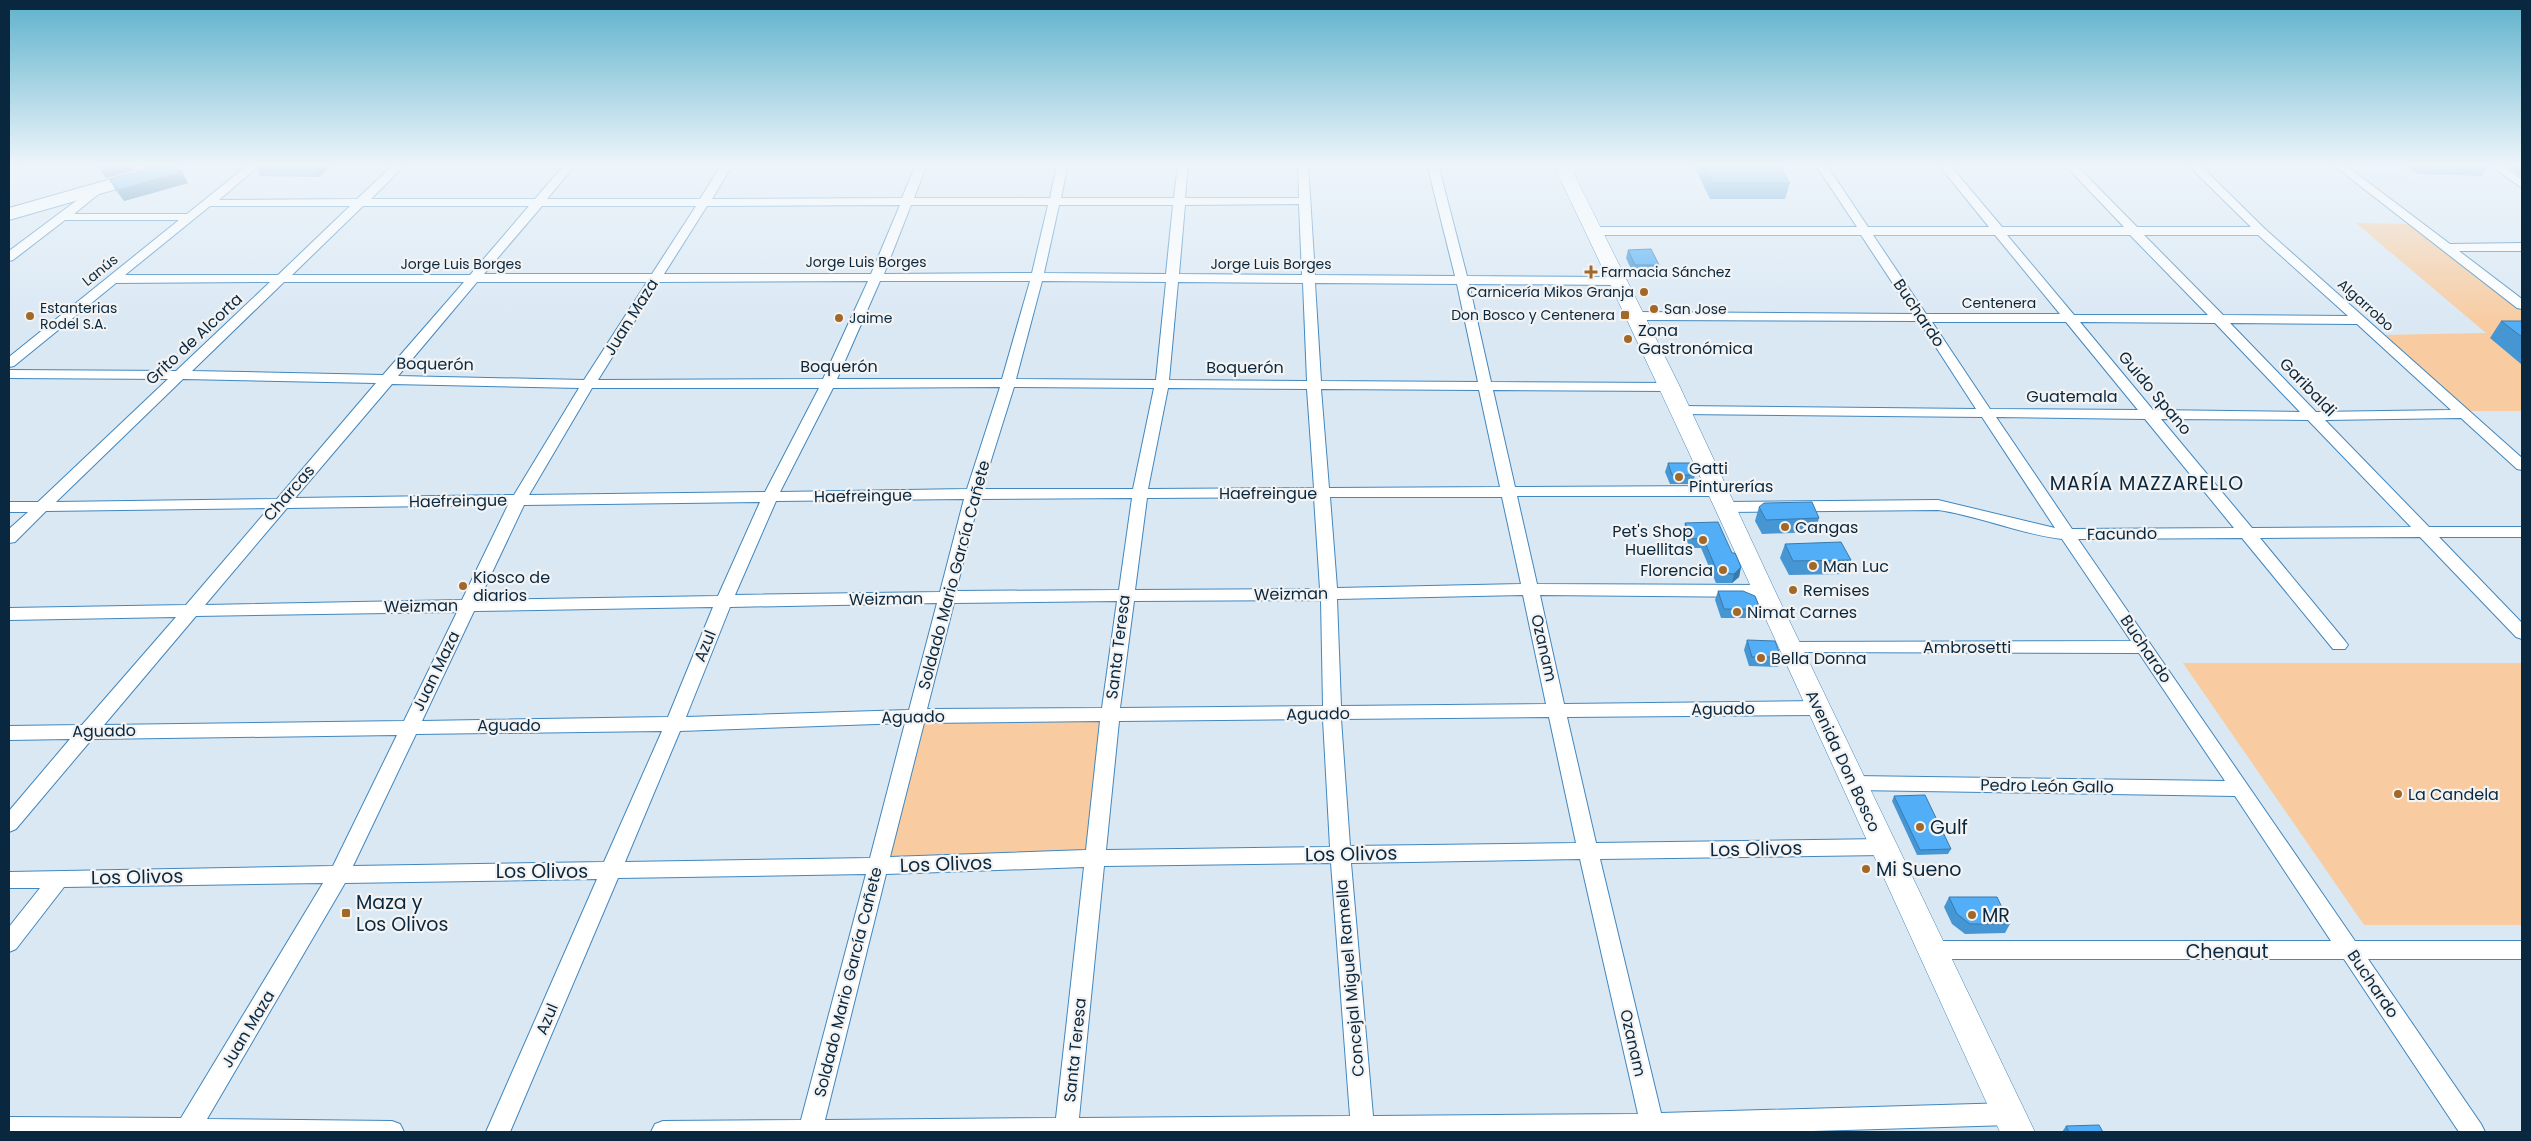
<svg xmlns="http://www.w3.org/2000/svg" width="2531" height="1141" font-family="Poppins,sans-serif">
<style>
.built{fill:#c6e3fe}
.green{fill:#f8cba0}
.lines{fill:none;stroke-linecap:round;stroke-linejoin:round}
.street-casing{stroke:#4187be;stroke-width:2}
.secondary-casing{stroke:#4187be;stroke-width:1}
.primary-casing{stroke:#4187be;stroke-width:2}
.street{fill:#fff;fill-rule:evenodd}
.secondary{fill:#fff;fill-rule:evenodd}
.primary{fill:#fff;fill-rule:evenodd}
.wall{fill:#4796d4}
.shaded-wall{fill:#397aac}
.building{fill:#52aef6;stroke:#397aac}
.poi-dot{fill:#a26828;stroke:#f3f3f3;stroke-width:2}
.labels{text-anchor:middle;dominant-baseline:central;stroke-width:4.5;stroke-linejoin:round;paint-order:stroke}
.far-street-label{font-size:14px;fill:#09273e;stroke:#f3f3f3}
.far-poi-label{font-size:14px;fill:#09273e;stroke:#f3f3f3;text-anchor:start}
.street-label{font-size:16px;fill:#09273e;stroke:#f3f3f3}
.poi-label{font-size:16px;fill:#09273e;stroke:#f3f3f3;text-anchor:start}
.quarter-label{font-size:19px;letter-spacing:1px;fill:#09273e;stroke:#f3f3f3}
.near-poi-label{font-size:19px;fill:#09273e;stroke:#f3f3f3;text-anchor:start}
.near-street-label{font-size:19px;fill:#09273e;stroke:#f3f3f3}
</style>
<rect width="100%" height="100%" fill="#dae8f4"/>
<!-- built -->
<path class="built" d="M2347 164H2389L2415 183 2373 184Z"/>
<!-- green -->
<path class="green" d="M2356 223 2409 224 2522 311V411H2470L2381 335 2486 333Z
M2183 663H2522V925H2364Z
M917 716H1110L1095 858 878 866Z"/>
<g class="lines">
<!-- street casing -->
<g class="street-casing">
<path id="street" d="M9 164H21L9 172Z
M249 164H261L219 200 357 199 394 164H406L371 199H535L565 164H576L547 199H700L722 164H733L712 199 902 198 916 164H927L914 198H1050L1057 164H1068L1061 198H1174L1178 164H1188L1185 198H1299L1298 164H1308L1315 275 1455 276 1427 164H1438L1467 276 1618 277 1624 281 1618 285 1469 284 1491 382 1670 383 1677 387 1670 391 1493 390 1515 487 1717 486 1725 491 1717 496H1517L1537 584 1763 585 1769 587 1771 591 1769 595 1763 597 1540 595 1564 704 1818 701 1824 703 1827 708 1824 713 1818 715 1567 717 1596 843 1884 839 1891 841 1894 847 1891 853 1884 855 1600 859 1661 1113 2010 1103 2018 1106 2022 1114 2018 1122 2010 1125 1780 1132H651L655 1124 663 1121 801 1120 866 874 618 878 510 1132H486L597 879 345 883 207 1119 392 1121 400 1124 404 1132H9V1117L181 1118 323 883 64 887 16 949 9 952V927L40 888H9V872L333 866 397 735 92 739 16 829 9 832V811L70 739 9 740V726L82 725 176 617 9 620V608L186 605 269 508 46 511 15 542 9 543V529L28 512H9V502H38L168 379 9 378V370L176 371 270 282 116 283 14 366 9 367V357L179 220H65L13 260 9 261V251L96 186 100 185 106 188 74 214H187ZM1299 204 1302 275 1179 274 1185 205ZM900 205 871 274H664L707 206ZM911 205H1048L1032 273 884 274ZM1059 205H1173L1166 274 1044 273ZM210 206H350L278 275H125ZM363 206H529L470 275H292ZM542 206H696L652 274H484ZM868 281 823 379 598 380 659 282ZM880 281H1030L1002 379H837ZM1042 281 1166 282 1156 380 1016 379ZM284 282H464L383 375 192 371ZM477 282H647L584 380 398 376ZM1178 282 1303 283 1307 381 1169 380ZM1315 283 1457 284 1478 382 1321 381ZM183 379 376 383 277 499 56 502ZM392 384 579 388 514 495 295 498ZM1000 387 967 489 780 492 833 388ZM1014 387 1154 388 1133 489H982ZM592 388H819L765 492 529 495ZM1168 388 1307 389 1314 488 1148 489ZM1321 389 1479 390 1500 487 1329 488ZM1314 497 1320 589 1135 590 1147 498ZM1330 497H1502L1521 584 1337 588ZM1132 498 1119 590 956 591 979 499ZM964 499 940 592 735 595 776 501ZM760 502 718 596 479 600 524 505ZM508 505 462 600 205 605 287 508ZM1523 595 1546 704 1341 706 1337 599ZM1321 600 1323 706 1120 708 1134 601ZM1117 601 1102 708 927 709 954 603ZM937 603 909 710 686 717 730 607ZM713 607 668 717 422 721 474 611ZM457 612 404 721 104 725 196 616ZM1549 717 1576 843 1350 846 1341 719ZM1323 719 1330 847 1106 850 1119 721ZM1100 721 1086 850 890 857 924 723ZM905 723 870 858 625 862 680 731ZM662 731 604 862 353 866 416 734ZM1580 859 1638 1114 1373 1116 1351 863ZM1331 863 1350 1116 1079 1118 1104 866ZM1084 867 1056 1118 825 1120 886 874Z
M1815 164H1826L1868 227H1989L1938 164H1949L2002 227H2124L2064 164H2075L2137 227H2251L2187 164H2199L2265 229 2522 458V470L2517 469 2461 418 2325 420 2429 527H2522V537H2439L2522 623V639L2516 637 2420 537 2260 538 2345 641 2348 645 2345 649H2333L2242 538 2078 539 2355 941H2522V959H2368L2481 1124 2485 1132H2459L2344 959H1932L1924 956 1921 950 1924 944 1932 941H2331L2235 796 1854 790 1847 788 1844 783 1847 778 1854 776 2225 781 2139 653 1784 652 1781 648 1784 644 1790 642 2131 641 2062 539C2020 534 1980 516 1938 510L1725 512 1717 507 1725 502 1938 500 2055 528 1982 417 1680 414 1673 410 1680 406 1976 409 1919 321 1636 320 1630 316 1636 312 1913 314 1861 235H1594L1588 231 1594 227H1857ZM1873 235H1995L2060 314H1926ZM2007 235H2130L2208 315H2074ZM2144 235H2258L2348 316 2223 315ZM1932 322H2066L2138 410 1990 409ZM2080 322 2215 323 2300 412 2153 410ZM2230 323 2357 324 2451 410 2316 412ZM1996 417 2145 419 2234 528 2072 529ZM2161 419 2308 420 2411 527 2252 528Z
M2332 164H2344L2450 244 2522 243V251H2459L2522 299V309L2517 308Z
M2488 164H2500L2522 180V188Z"/>
</g>
<!-- secondary casing -->
<g class="secondary-casing">
<path id="secondary" d="M1553 164H1569L1680 387 1775 591 2035 1132H2000C1852 809 1707 485 1553 164Z"/>
</g>
<!-- primary casing -->
<g class="primary-casing">
<path id="primary" d="M164 164H193L190 168 9 220V208Z
M1562 164H1580L1572 176H1560L1557 172Z"/>
</g>
<!-- street -->
<use href="#street" class="street"/>
<!-- secondary -->
<use href="#secondary" class="secondary"/>
<!-- primary -->
<use href="#primary" class="primary"/>
</g>
<!-- wall -->
<path class="wall" d="M96 164H132L135 170 106 178Z
M254 164H334L318 177 260 176Z
M1693 164H1777L1790 183 1785 199H1710Z
M2404 164H2481L2486 168 2482 176 2418 174Z
M2504 164H2522V177Z
M182 172 188 183 124 201 116 191 110 180Z
M1628 250 1659 265 1657 273H1633L1626 258Z
M2501 321H2522V364H2521L2490 338Z
M1668 463 1695 475 1693 484H1670L1665 472Z
M1759 507 1819 518 1815 532 1762 534 1755 521Z
M1685 523 1732 553 1741 567 1739 577 1732 583H1716L1701 548H1690L1683 532Z
M1785 544 1851 560 1846 574 1789 575 1780 558Z
M1718 591 1760 609 1757 618H1721L1715 600Z
M1747 640 1781 657 1778 667 1749 666 1744 650Z
M1894 796 1951 849 1948 854 1917 855 1892 801Z
M1949 897 2010 924 2005 933 1965 934 1952 924 1944 907Z
M2066 1126 2103 1132H2062Z"/>
<!-- shaded-wall -->
<path class="shaded-wall" d="M124 164H132L135 170 106 178 102 171Z
M312 164H334L318 177Z
M182 172 188 183 124 201 118 190Z
M1741 567 1739 577 1732 583 1734 574Z"/>
<!-- building -->
<path class="building" d="M96 164H124L102 171Z
M167 164H175L182 172 118 190 110 180Z
M1704 164H1777L1790 183H1713Z
M2419 164H2481L2486 168 2422 167Z
M1651 249 1659 265H1635L1628 250Z
M2501 321H2522V337Z
M1668 463H1690L1695 475H1672Z
M1812 502 1819 518 1766 520 1759 507 1764 503Z
M1718 522 1732 553H1735L1741 567 1734 574 1718 573 1703 538 1692 539 1685 523Z
M1841 542 1851 560 1793 561 1785 544Z
M1718 591H1743L1755 596 1760 609H1724Z
M1747 640 1775 641 1781 657H1752Z
M1925 795 1951 849 1920 850 1894 796Z
M1949 897H1997L2010 924H1970L1957 914Z
M2099 1125 2103 1132H2069L2066 1126Z"/>
<!-- sky -->
<linearGradient id="sky" x2="0" y2="1"><stop stop-color="#5eb2cc"/><stop offset="0.51" stop-color="#eef5fa"/><stop offset="1" stop-color="#eef5fa" stop-opacity="0"/></linearGradient>
<rect width="2531" height="324" fill="url(#sky)"/>
<!-- markers -->
<g class="poi-dot">
<path d="M1588.5 264.5h5v5h5v5h-5v5h-5v-5h-5v-5h5z"/>
<circle cx="1644" cy="292" r="5"/>
<circle cx="1654" cy="309" r="5"/>
<rect x="1620" y="310" width="10" height="10" rx="2.5"/>
<circle cx="30" cy="316" r="5"/>
<circle cx="839" cy="318" r="5"/>
<circle cx="1628" cy="339" r="5"/>
<circle cx="1679" cy="477" r="5"/>
<circle cx="1785" cy="527" r="5"/>
<circle cx="1703" cy="540" r="5"/>
<circle cx="1813" cy="566" r="5"/>
<circle cx="1723" cy="570" r="5"/>
<circle cx="463" cy="586" r="5"/>
<circle cx="1793" cy="590" r="5"/>
<circle cx="1737" cy="612" r="5"/>
<circle cx="1761" cy="658" r="5"/>
<circle cx="2398" cy="794" r="5"/>
<circle cx="1920" cy="827" r="5"/>
<circle cx="1866" cy="869" r="5"/>
<rect x="341" y="908" width="10" height="10" rx="2.5"/>
<circle cx="1972" cy="915" r="5"/>
</g>
<g class="labels">
<!-- far-street labels -->
<g class="far-street-label">
<text x="866" y="262">Jorge Luis Borges</text>
<text x="461" y="264">Jorge Luis Borges</text>
<text x="1271" y="264">Jorge Luis Borges</text>
<text transform="translate(100 270) rotate(-39)">Lanús</text>
<text x="1999" y="303">Centenera</text>
<text transform="translate(2366 305) rotate(42)">Algarrobo</text>
</g>
<!-- far-poi labels -->
<g class="far-poi-label">
<text x="1601" y="272">Farmacia Sánchez</text>
<text x="1634" y="292" text-anchor="end">Carnicería Mikos Granja</text>
<text x="40" y="308">Estanterias<tspan x="40" dy="16">Rodel S.A.</tspan></text>
<text x="1664" y="309">San Jose</text>
<text x="1615" y="315" text-anchor="end">Don Bosco y Centenera</text>
<text x="849" y="318">Jaime</text>
</g>
<!-- street labels -->
<g class="street-label">
<text transform="translate(1919 313) rotate(56)">Buchardo</text>
<text transform="translate(631 317) rotate(-58)">Juan Maza</text>
<text transform="translate(194 339) rotate(-43)">Grito de Alcorta</text>
<text transform="translate(435 364) rotate(1)">Boquerón</text>
<text x="839" y="366">Boquerón</text>
<text x="1245" y="367">Boquerón</text>
<text transform="translate(2308 387) rotate(46)">Garibaldi</text>
<text transform="translate(2155 393) rotate(50)">Guido Spano</text>
<text x="2072" y="396">Guatemala</text>
<text transform="translate(289 493) rotate(-49)">Charcas</text>
<text x="1268" y="493">Haefreingue</text>
<text transform="translate(863 496) rotate(-1)">Haefreingue</text>
<text transform="translate(458 501) rotate(-1)">Haefreingue</text>
<text transform="translate(2122 534) rotate(-1)">Facundo</text>
<text transform="translate(954 575) rotate(-75)">Soldado Mario García Cañete</text>
<text transform="translate(1291 594) rotate(-1)">Weizman</text>
<text transform="translate(886 599) rotate(-1)">Weizman</text>
<text transform="translate(421 606) rotate(-1)">Weizman</text>
<text transform="translate(705 646) rotate(-68)">Azul</text>
<text transform="translate(1118 647) rotate(-83)">Santa Teresa</text>
<text x="1967" y="647">Ambrosetti</text>
<text transform="translate(1544 648) rotate(77)">Ozanam</text>
<text transform="translate(2146 649) rotate(56)">Buchardo</text>
<text transform="translate(436 671) rotate(-64)">Juan Maza</text>
<text transform="translate(1723 709) rotate(-1)">Aguado</text>
<text transform="translate(1318 714) rotate(-1)">Aguado</text>
<text transform="translate(913 717) rotate(-1)">Aguado</text>
<text x="509" y="725">Aguado</text>
<text transform="translate(104 731) rotate(-1)">Aguado</text>
<text transform="translate(1843 761) rotate(65)">Avenida Don Bosco</text>
<text transform="translate(2047 786) rotate(1)">Pedro León Gallo</text>
<text transform="translate(1350 978) rotate(-95)">Concejal Miguel Ramella</text>
<text transform="translate(848 982) rotate(-76)">Soldado Mario García Cañete</text>
<text transform="translate(2373 984) rotate(56)">Buchardo</text>
<text transform="translate(547 1019) rotate(-67)">Azul</text>
<text transform="translate(248 1029) rotate(-59)">Juan Maza</text>
<text transform="translate(1633 1043) rotate(77)">Ozanam</text>
<text transform="translate(1075 1050) rotate(-84)">Santa Teresa</text>
</g>
<!-- poi labels -->
<g class="poi-label">
<text x="1638" y="330">Zona<tspan x="1638" dy="18">Gastronómica</tspan></text>
<text x="1689" y="468">Gatti<tspan x="1689" dy="18">Pinturerías</tspan></text>
<text x="1795" y="527">Cangas</text>
<text x="1693" y="531" text-anchor="end">Pet's Shop<tspan x="1693" dy="18">Huellitas</tspan></text>
<text x="1823" y="566">Man Luc</text>
<text x="1713" y="570" text-anchor="end">Florencia</text>
<text x="473" y="577">Kiosco de<tspan x="473" dy="18">diarios</tspan></text>
<text x="1803" y="590">Remises</text>
<text x="1747" y="612">Nimat Carnes</text>
<text x="1771" y="658">Bella Donna</text>
<text x="2408" y="794">La Candela</text>
</g>
<!-- quarter labels -->
<g class="quarter-label">
<text x="2147" y="483">MARÍA MAZZARELLO</text>
</g>
<!-- near-poi labels -->
<g class="near-poi-label">
<text x="1930" y="827">Gulf</text>
<text x="1876" y="869">Mi Sueno</text>
<text x="356" y="902">Maza y<tspan x="356" dy="22">Los Olivos</tspan></text>
<text x="1982" y="915">MR</text>
</g>
<!-- near-street labels -->
<g class="near-street-label">
<text transform="translate(1756 849) rotate(-1)">Los Olivos</text>
<text transform="translate(1351 854) rotate(-1)">Los Olivos</text>
<text transform="translate(946 864) rotate(-2)">Los Olivos</text>
<text x="542" y="871">Los Olivos</text>
<text transform="translate(137 877) rotate(-1)">Los Olivos</text>
<text x="2227" y="951">Chenaut</text>
</g>
</g>
<!-- border -->
<rect width="2531" height="1141" fill="none" stroke="#09273e" stroke-width="20"/>
</svg>
